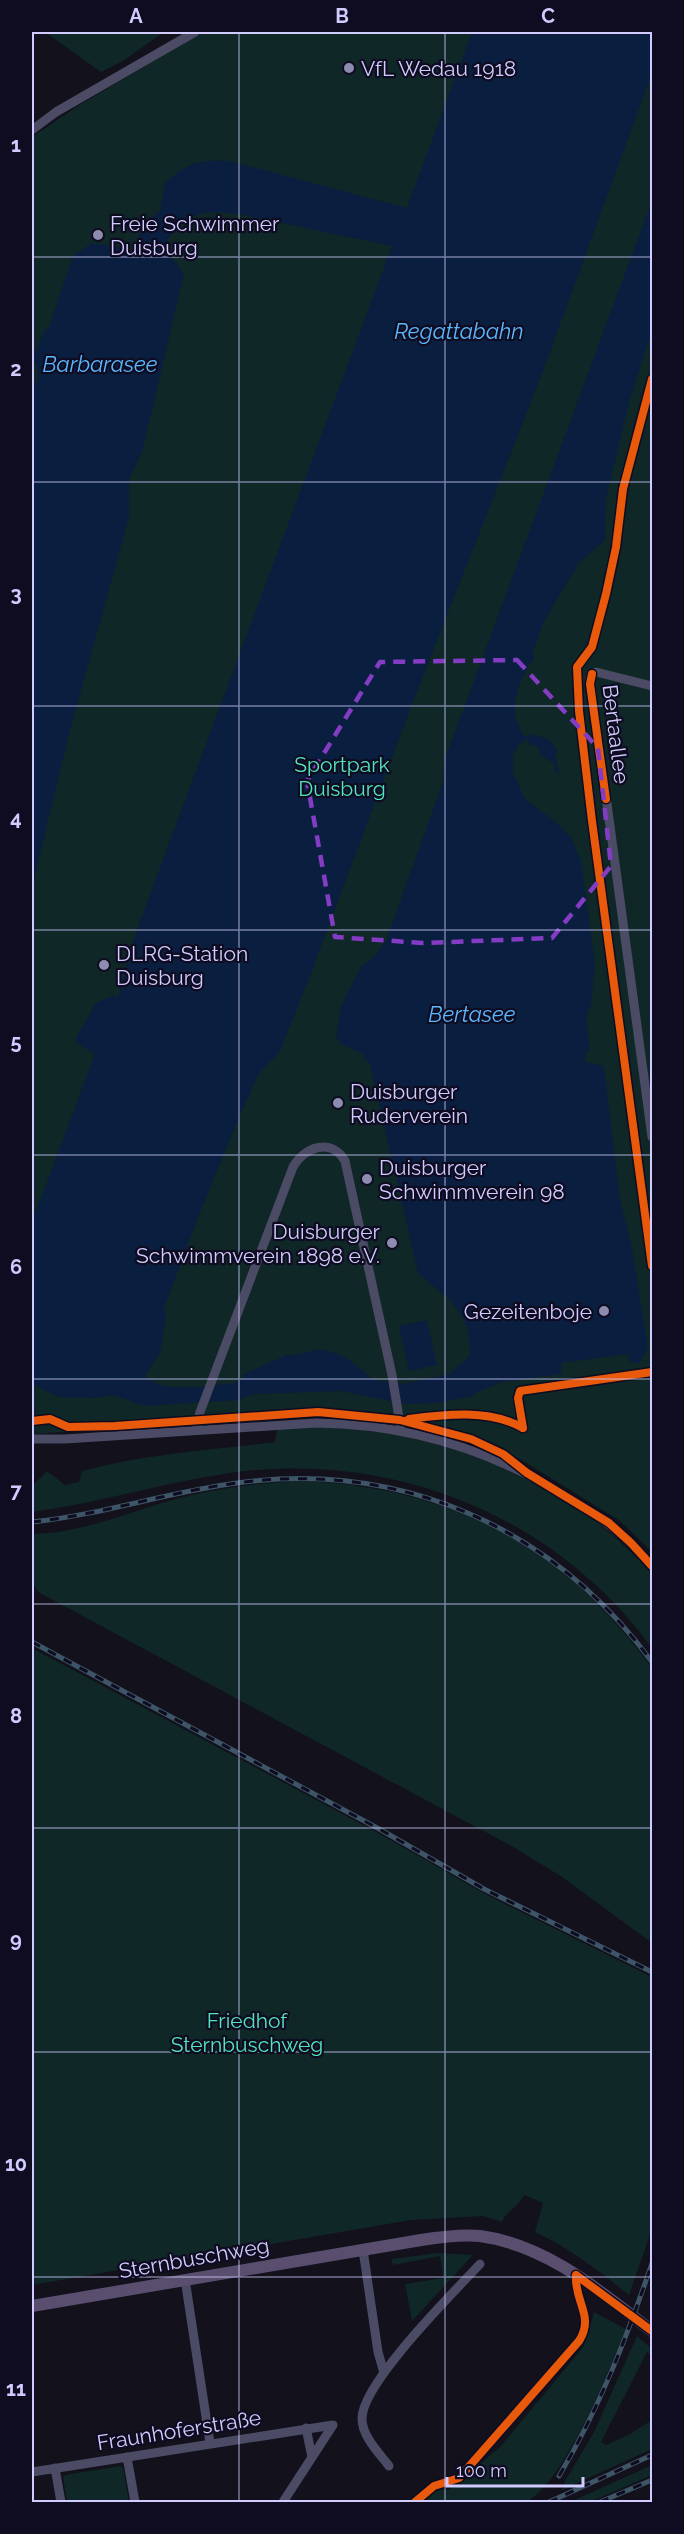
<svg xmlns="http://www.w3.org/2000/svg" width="684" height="2534" font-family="Raleway,sans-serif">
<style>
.green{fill:#0f2727}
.water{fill:#0a1f3f}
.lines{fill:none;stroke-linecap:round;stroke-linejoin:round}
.stream{stroke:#0a1f3f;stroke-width:3}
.minor{stroke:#4b4b65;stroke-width:9}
.major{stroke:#594e6e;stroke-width:12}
.rail-casing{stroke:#3d5566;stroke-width:5}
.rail{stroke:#0f0c21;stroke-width:3;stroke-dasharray:9;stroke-linecap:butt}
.cycleway-casing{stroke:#0f0c21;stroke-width:11}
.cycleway{stroke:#e8590c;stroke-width:8}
.marked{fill:none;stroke:#843cc5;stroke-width:4.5;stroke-dasharray:12 8;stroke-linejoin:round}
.grid{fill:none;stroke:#d0ccff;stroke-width:1.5;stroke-opacity:0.55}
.poi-dot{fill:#8e8bb0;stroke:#0f0c21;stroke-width:2}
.labels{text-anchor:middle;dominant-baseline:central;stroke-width:4.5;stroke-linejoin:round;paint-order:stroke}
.poi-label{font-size:21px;fill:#d0ccff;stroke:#0f0c21;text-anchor:start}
.street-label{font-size:21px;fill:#d0ccff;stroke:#0f0c21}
.park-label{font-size:21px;fill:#52e5bb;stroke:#0f0c21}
.water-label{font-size:22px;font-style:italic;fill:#5ab8ff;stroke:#0f0c21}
.neatline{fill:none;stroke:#d0ccff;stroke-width:2}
.grid-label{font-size:20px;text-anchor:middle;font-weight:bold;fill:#d0ccff}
</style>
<rect width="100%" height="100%" fill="#12111c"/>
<!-- green -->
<path class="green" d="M45 32H164L123 61 101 72Z
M203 32H652V1552L620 1521 520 1459 471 1439 419 1423 337 1414 32 1434V137L78 106Z
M316 1427C442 1430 568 1479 652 1574V1648C556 1517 397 1452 237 1472 168 1481 101 1503 32 1512V1486L47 1471 65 1485 79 1482 82 1471C145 1454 210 1450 275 1442L277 1429Z
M302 1481C452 1487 564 1547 652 1668V1943L562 1877 515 1848 38 1592 32 1582V1534C88 1533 138 1507 192 1495 229 1486 265 1483 302 1481Z
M32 1648 378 1833 487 1895 652 1977V2229L629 2295C599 2271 570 2248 535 2232L543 2203 524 2195C517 2209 506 2211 502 2222L483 2216 411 2220 32 2285Z
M438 2253 473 2255 412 2321 405 2284 443 2278 440 2256 393 2265 391 2259Z
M594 2312 626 2329C609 2370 564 2484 526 2502H420L436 2489 449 2490 500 2447 584 2346Z
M637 2336 652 2349V2355L647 2352 601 2442 606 2445 630 2434 652 2420V2449L562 2490 565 2481 594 2432Z
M652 2465V2475L590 2502H570Z
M120 2466 123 2468 129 2502H67L63 2477 65 2475Z"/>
<!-- water -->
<path class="water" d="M472 32H652V73L540 379 412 704 308 981 279 1053 259 1073 240 1115 199 1215 163 1311 166 1313 161 1351 145 1376C161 1395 212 1385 234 1383L243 1378 242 1375 289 1354 291 1356 319 1349 338 1354 351 1361 373 1380 403 1384 451 1374 459 1364H463L470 1354V1344L467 1327 462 1316 450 1300 418 1273 370 1064 363 1057 364 1054 341 1044 336 1037 341 1007 360 968 374 957 386 941 443 782 445 759 652 201V330L630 399 606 498 605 540 579 563 544 621 533 651 534 659C522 672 514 696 515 714 516 723 522 732 525 741L519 744 513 755V773L525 799 557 823 572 839 581 862 595 962 591 1004 586 1018 590 1050 586 1052 585 1062 604 1066 620 1200 631 1243 648 1347 640 1363 630 1362 628 1354 561 1363 562 1374 502 1382 475 1393 473 1396 437 1403 406 1404 341 1391 254 1394 238 1400 144 1406 114 1395 94 1398 59 1397 32 1384V1222L95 1054 77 1043 76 1038 96 1003 113 996 118 998 130 950 156 878 392 246 238 214C201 210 193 211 168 238V253L184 274 142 452 129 479V517L70 730 32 887V387C41 379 39 368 33 358L45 329 48 330 73 256 92 243 126 248 125 252 133 254 136 252 141 227 160 211 165 183C189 162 198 160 229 161L407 208Z
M530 734 548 739 557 749 555 760 551 762 541 755 537 746 528 744Z
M427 1320 437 1365 409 1371 399 1326Z"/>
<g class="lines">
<!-- stream -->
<path class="stream" d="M524 737 529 739
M555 760 557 772"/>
<!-- minor -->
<path class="minor" d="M32 130 56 112 195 32
M652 686 596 672 592 674 590 678 652 1137
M196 1430 200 1412 293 1167C304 1147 332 1137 345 1161L392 1375 401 1430
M32 1439H65L316 1423C405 1424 487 1448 564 1495 601 1518 623 1533 652 1566
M363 2250 378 2352 384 2373
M185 2279 210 2443
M306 2428 312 2457
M127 2457 135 2502
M389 2466C379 2453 362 2436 362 2419 361 2384 454 2292 480 2264
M55 2468 61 2502
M32 2472 333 2425
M283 2502 333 2425"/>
<!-- major -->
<path class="major" d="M32 2306 421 2240C440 2237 461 2234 480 2236 547 2245 601 2292 652 2331"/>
<!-- rail casing -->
<g class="rail-casing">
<path id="rail" d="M32 1522C101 1515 167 1492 237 1483 403 1460 554 1529 652 1662
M32 1642 381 1830 484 1889 652 1972
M559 2476C599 2409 627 2337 652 2263
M549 2502 652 2455
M600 2502 652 2480"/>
</g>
<!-- rail -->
<use href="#rail" class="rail"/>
<!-- cycleway casing -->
<g class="cycleway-casing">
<path id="cycleway" d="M652 379 623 489 616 547 606 594 592 647 577 667 579 711 592 821 652 1266
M592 674 590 684 606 799
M409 1419C445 1414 490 1409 523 1428
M32 1421 50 1419 68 1427 115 1426 318 1412 400 1420 471 1439 503 1454 527 1473 609 1523 631 1543 652 1566
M523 1428 518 1398 520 1391 652 1372
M576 2275 652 2331
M415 2502 434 2486 459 2478 579 2341C595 2316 574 2302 576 2275"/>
</g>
<!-- cycleway -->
<use href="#cycleway" class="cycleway"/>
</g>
<!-- marked area -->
<path class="marked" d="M517 660 598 748 611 866 552 938 423 943 335 937 307 781 380 662Z"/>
<!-- grid -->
<path class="grid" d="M239 32V2502M445 32V2502M32 257H652M32 482H652M32 706H652M32 930H652M32 1155H652M32 1379H652M32 1604H652M32 1828H652M32 2052H652M32 2277H652"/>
<!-- markers -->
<g class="poi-dot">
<circle cx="349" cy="68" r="6"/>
<circle cx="98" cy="235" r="6"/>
<circle cx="104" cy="965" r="6"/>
<circle cx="338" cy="1103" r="6"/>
<circle cx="367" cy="1179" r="6"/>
<circle cx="392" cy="1243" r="6"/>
<circle cx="604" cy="1311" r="6"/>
</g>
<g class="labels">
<!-- poi labels -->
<g class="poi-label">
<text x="361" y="68">VfL Wedau 1918</text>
<text x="110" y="223">Freie Schwimmer<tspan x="110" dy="24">Duisburg</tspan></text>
<text x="116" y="953">DLRG-Station<tspan x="116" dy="24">Duisburg</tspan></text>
<text x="350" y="1091">Duisburger<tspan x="350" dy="24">Ruderverein</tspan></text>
<text x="379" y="1167">Duisburger<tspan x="379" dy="24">Schwimmverein 98</tspan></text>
<text x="380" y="1231" text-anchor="end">Duisburger<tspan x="380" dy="24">Schwimmverein 1898 e.V.</tspan></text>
<text x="592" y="1311" text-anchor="end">Gezeitenboje</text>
</g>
<!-- street labels -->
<g class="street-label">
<text transform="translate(616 734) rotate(83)">Bertaallee</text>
<text transform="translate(194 2258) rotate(-10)">Sternbuschweg</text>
<text transform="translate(179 2430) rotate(-9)">Fraunhoferstraße</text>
</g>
<!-- park labels -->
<g class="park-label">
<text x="342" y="764">Sportpark<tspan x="342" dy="24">Duisburg</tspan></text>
<text x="247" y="2020">Friedhof<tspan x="247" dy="24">Sternbuschweg</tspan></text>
</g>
<!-- water labels -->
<g class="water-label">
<text x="459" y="331">Regattabahn</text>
<text x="100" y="364">Barbarasee</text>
<text x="472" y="1014">Bertasee</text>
</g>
</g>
<!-- border -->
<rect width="684" height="2534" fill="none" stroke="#0f0c21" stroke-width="66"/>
<!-- scale -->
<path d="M447 2477v9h136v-9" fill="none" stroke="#d0ccff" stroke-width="3"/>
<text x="456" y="2477" font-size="18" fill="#d0ccff" stroke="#0f0c21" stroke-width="4.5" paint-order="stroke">100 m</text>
<rect x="33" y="33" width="618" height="2468" class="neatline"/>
<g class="grid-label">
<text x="136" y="23">A</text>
<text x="342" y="23">B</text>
<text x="548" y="23">C</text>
<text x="16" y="152">1</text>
<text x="16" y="376">2</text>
<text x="16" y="601">3</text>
<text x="16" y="825">4</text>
<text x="16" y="1049">5</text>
<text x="16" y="1274">6</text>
<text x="16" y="1498">7</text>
<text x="16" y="1723">8</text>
<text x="16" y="1947">9</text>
<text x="16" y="2171">10</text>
<text x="16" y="2396">11</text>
</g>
</svg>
